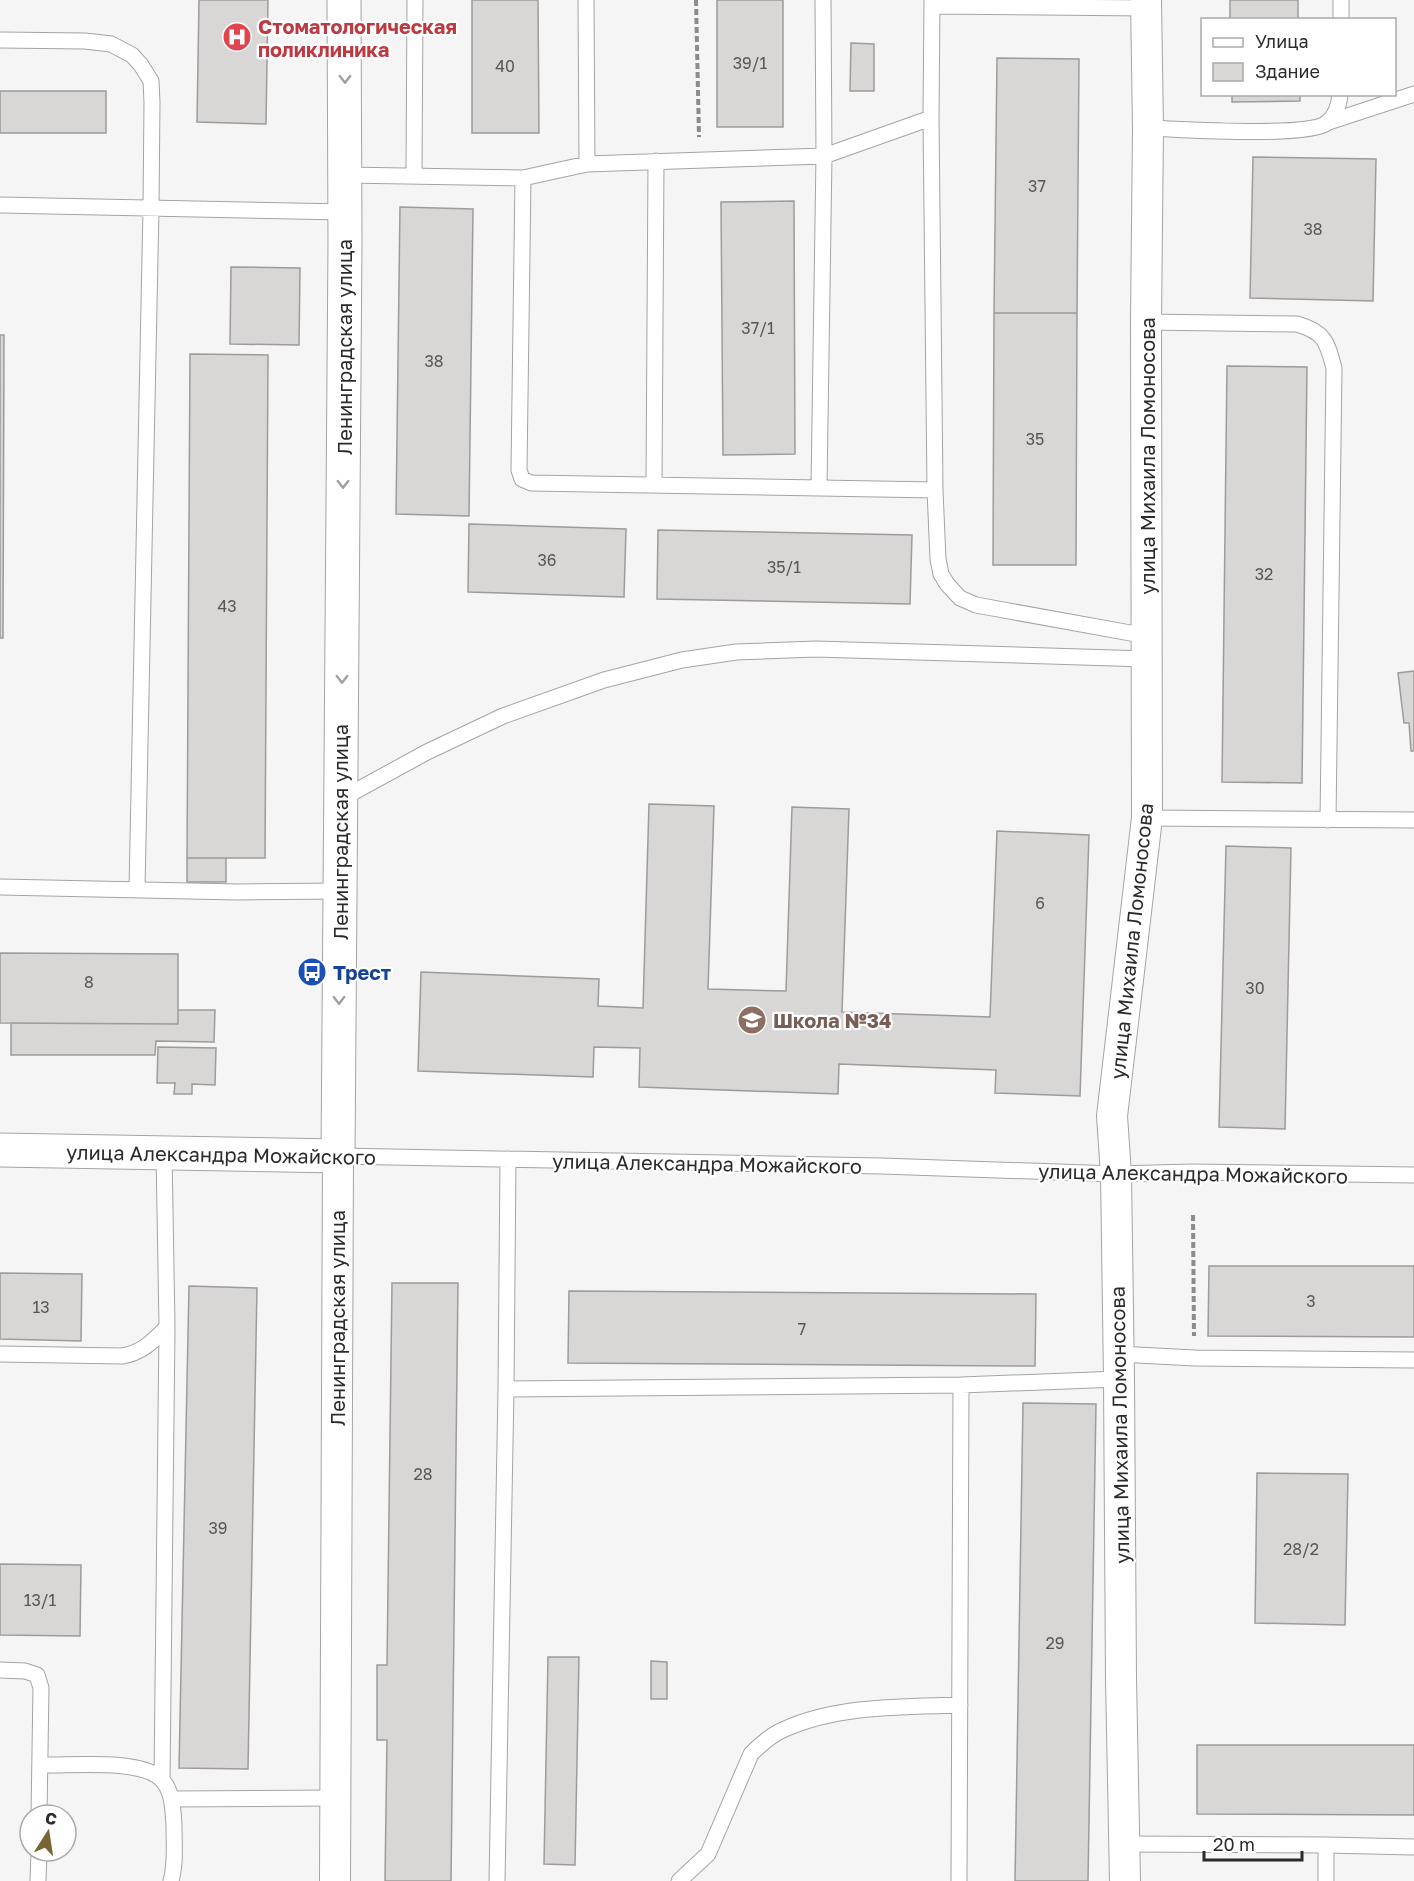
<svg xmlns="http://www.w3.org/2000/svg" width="1414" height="1881" font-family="'Golos Text',sans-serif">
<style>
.building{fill:#d8d7d6;stroke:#9d9b9b;stroke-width:1.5}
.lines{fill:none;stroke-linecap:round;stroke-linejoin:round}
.service-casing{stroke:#a3a4a5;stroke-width:17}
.minor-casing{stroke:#a3a4a5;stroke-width:32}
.tertiary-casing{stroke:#a3a4a5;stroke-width:35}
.path{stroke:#8c8c8d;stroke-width:4;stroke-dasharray:6 3;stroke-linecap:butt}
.service{stroke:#fff;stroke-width:15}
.minor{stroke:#fff;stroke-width:30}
.tertiary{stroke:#fff;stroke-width:33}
.oneway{stroke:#a0a0a0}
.labels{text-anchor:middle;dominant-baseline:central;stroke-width:4.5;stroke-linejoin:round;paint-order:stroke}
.number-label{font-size:16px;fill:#565656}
.health-label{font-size:20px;font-weight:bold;fill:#be3a42;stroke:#fff;text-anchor:start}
.street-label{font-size:20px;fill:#2b2b2c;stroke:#fff}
.transit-label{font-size:20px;font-weight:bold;fill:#164399;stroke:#fff;text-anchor:start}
.education-label{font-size:20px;font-weight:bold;fill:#785e54;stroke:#fff;text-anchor:start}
</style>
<rect width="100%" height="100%" fill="#f5f5f6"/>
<!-- building -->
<path class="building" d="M199 0H268L266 124 197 122Z
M472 0H538L539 133H472Z
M717 0H783V127H717Z
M1230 0H1298V20H1230Z
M851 43 874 44V91H850Z
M997 58 1079 59 1077 313H994Z
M0 91H106V133H0Z
M1232 94H1300V101L1232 102Z
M1253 157 1376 159 1373 301 1250 298Z
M794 201 795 454 723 455 721 202Z
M400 207 473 209 469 516 396 514Z
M231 267 300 268 299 345 230 344Z
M994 313H1077L1076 565H993Z
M0 335H4L3 638H0Z
M190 354 268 355 265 858H187Z
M1227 366 1307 367 1302 783 1222 782Z
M469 524 626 529 624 597 468 592Z
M658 530 912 535 910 604 657 599Z
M1414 671V751H1411L1409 723H1404L1398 673Z
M649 804 714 806 708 989 786 991 792 807 849 809 842 1012 990 1017 997 831 1089 835 1080 1096 995 1093 996 1070 839 1064 838 1094 639 1087 640 1048 594 1047 593 1077 418 1071 421 972 599 979 598 1006 643 1008Z
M1226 846 1291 848 1285 1129 1219 1127Z
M187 858H226V882H187Z
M0 953 178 954V1024L0 1023Z
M178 1010H215L214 1042 156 1041 155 1055H11V1023L178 1024Z
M158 1047 216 1048 215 1085 192 1084V1094H174L175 1083H157Z
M1209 1266H1414V1337L1208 1336Z
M0 1273 82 1274 81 1341 0 1339Z
M392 1283H458L451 1881H385L387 1740H377V1665H387Z
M189 1286 257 1288 248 1769 179 1768Z
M569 1291 1036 1294 1035 1366 568 1363Z
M1023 1403 1096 1404 1088 1881H1015Z
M1257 1473 1348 1474 1345 1625 1255 1623Z
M0 1564 81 1565 80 1636 0 1635Z
M548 1657H579L575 1865 544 1864Z
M651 1661 667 1662V1699H651Z
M1197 1745H1414V1815L1197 1814Z"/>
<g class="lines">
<!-- service casing -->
<g class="service-casing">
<path id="service" d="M586 0 587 164
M932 0 931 118 935 490 938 559 941 574 947 584 960 598 976 605 1147 636
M932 6 1146 8
M1341 20V0
M0 40 85 41 111 44 132 55 141 65 151 81 152 102 151 208 137 889
M1326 123 1414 94
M1148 128C1180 129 1306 138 1327 123 1336 116 1339 105 1340 94
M345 175 523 178 587 164 824 156 823 0
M414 176 415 0
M523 178 519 470 522 479 531 483 935 490
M0 205 345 212
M1146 322 1297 324C1325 332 1327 342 1334 368L1328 820
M654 485 656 161
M819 488 824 156 931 118
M341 799 427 752 503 716 604 680 682 660 736 652 816 649 1147 659
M1147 818 1414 820
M0 887 238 892 340 891
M338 1156 882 1166 1116 1174 1192 1172 1414 1175
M0 1354 122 1356C142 1353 153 1341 167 1327L164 1153
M1118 1354 1195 1358 1414 1360
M506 1389 961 1385 1119 1379
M0 1670 25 1671 37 1675 41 1688 39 1815
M40 1765C70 1766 140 1758 161 1779 173 1790 173 1811 174 1826 174 1845 176 1863 171 1881
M162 1780 167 1327
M172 1799 335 1798
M1125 1844 1326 1845 1414 1847
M38 1881 39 1851
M497 1881 506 1389 508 1159
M679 1881 708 1854 751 1754C761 1744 772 1734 785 1729 839 1705 902 1707 960 1705
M959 1881 961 1385
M1326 1881V1845"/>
</g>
<!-- minor casing -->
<g class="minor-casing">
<path id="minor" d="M335 1881 338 1156
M1125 1881 1121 1679 1119 1379 1116 1174 1112 1116 1147 818 1146 322 1148 128 1146 0"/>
</g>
<!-- tertiary casing -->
<g class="tertiary-casing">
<path id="tertiary" d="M0 1150 338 1156 345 242 344 0"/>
</g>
<!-- path -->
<path class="path" d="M696 0 699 137
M1193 1215 1194 1336"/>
<!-- service -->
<use href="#service" class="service"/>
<!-- minor -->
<use href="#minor" class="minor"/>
<!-- tertiary -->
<use href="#tertiary" class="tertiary"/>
</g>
<!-- one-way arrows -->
<defs><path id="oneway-chevron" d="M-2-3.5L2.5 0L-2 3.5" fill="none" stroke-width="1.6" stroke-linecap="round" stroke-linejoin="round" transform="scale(1.5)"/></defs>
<g class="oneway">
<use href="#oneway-chevron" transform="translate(345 79) rotate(90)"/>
<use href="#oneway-chevron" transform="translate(343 484) rotate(90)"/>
<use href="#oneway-chevron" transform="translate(342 679) rotate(90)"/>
<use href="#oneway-chevron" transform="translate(339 1000) rotate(90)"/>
</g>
<!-- icons -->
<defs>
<g id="hospital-disc" transform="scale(1.5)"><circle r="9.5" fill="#e0444e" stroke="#fff"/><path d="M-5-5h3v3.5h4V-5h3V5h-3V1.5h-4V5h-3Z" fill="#fff"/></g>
<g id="bus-disc" transform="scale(1.5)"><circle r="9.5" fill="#1a4fb4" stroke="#fff"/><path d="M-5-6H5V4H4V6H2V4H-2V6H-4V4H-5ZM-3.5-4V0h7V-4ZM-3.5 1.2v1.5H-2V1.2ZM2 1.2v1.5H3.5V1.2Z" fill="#fff"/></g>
<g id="school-disc" transform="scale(1.5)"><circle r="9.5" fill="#8d6e63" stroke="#fff"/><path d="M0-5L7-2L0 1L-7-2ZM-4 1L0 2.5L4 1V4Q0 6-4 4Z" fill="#fff"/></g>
</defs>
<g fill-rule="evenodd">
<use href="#hospital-disc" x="237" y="37"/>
<use href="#bus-disc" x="312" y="972"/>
<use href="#school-disc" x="752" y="1020"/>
</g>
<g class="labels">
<!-- number labels -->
<g class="number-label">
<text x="750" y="63">39/1</text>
<text x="505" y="66">40</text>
<text x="1037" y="186">37</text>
<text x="1313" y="229">38</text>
<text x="758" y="328">37/1</text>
<text x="434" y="361">38</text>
<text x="1035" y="439">35</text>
<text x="547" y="560">36</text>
<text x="784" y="567">35/1</text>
<text x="1264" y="574">32</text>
<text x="227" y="606">43</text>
<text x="1040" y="903">6</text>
<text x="89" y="982">8</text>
<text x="1255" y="988">30</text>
<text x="1311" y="1301">3</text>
<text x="41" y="1307">13</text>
<text x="802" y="1329">7</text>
<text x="423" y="1474">28</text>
<text x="218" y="1528">39</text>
<text x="1301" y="1549">28/2</text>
<text x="40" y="1600">13/1</text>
<text x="1055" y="1643">29</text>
</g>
<!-- health labels -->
<g class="health-label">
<text x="258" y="26">Стоматологическая<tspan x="258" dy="23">поликлиника</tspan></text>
</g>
<!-- street labels -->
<g class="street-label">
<text transform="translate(344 347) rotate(-90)">Ленинградская улица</text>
<text transform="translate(1147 456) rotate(-90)">улица Михаила Ломоносова</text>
<text transform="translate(340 832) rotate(-90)">Ленинградская улица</text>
<text transform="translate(1131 941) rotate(-84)">улица Михаила Ломоносова</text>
<text transform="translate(221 1154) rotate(1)">улица Александра Можайского</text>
<text transform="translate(707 1163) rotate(1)">улица Александра Можайского</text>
<text transform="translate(1193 1173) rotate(1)">улица Александра Можайского</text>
<text transform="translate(337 1318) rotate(-90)">Ленинградская улица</text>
<text transform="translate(1119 1425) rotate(-91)">улица Михаила Ломоносова</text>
</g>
<!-- transit labels -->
<g class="transit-label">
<text x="333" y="972">Трест</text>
</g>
<!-- education labels -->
<g class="education-label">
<text x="773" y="1020">Школа №34</text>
</g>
</g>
<!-- legend -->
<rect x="1201" y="18" width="195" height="78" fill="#ffffff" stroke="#aaaaab" stroke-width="1.5"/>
<rect x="1213" y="38" width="30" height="9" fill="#ffffff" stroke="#aaaaab" stroke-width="1.5"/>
<text x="1255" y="48" font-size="18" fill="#2b2b2c">Улица</text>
<rect x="1213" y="63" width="30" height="18" fill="#d8d7d6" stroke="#aaaaab" stroke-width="1.5"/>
<text x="1255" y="78" font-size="18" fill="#2b2b2c">Здание</text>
<!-- north arrow -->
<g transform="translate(48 1833) rotate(12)"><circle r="28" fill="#ffffff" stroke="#aaaaab" stroke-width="1.5"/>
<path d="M0-4.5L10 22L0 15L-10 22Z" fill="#796534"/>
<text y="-9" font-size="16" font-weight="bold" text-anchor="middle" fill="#2b2b2c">С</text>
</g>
<!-- scale -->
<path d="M1204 1851v9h98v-9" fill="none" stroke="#2b2b2c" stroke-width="3"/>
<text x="1213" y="1851" font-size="18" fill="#2b2b2c" stroke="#ffffff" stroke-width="4.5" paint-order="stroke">20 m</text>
</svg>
